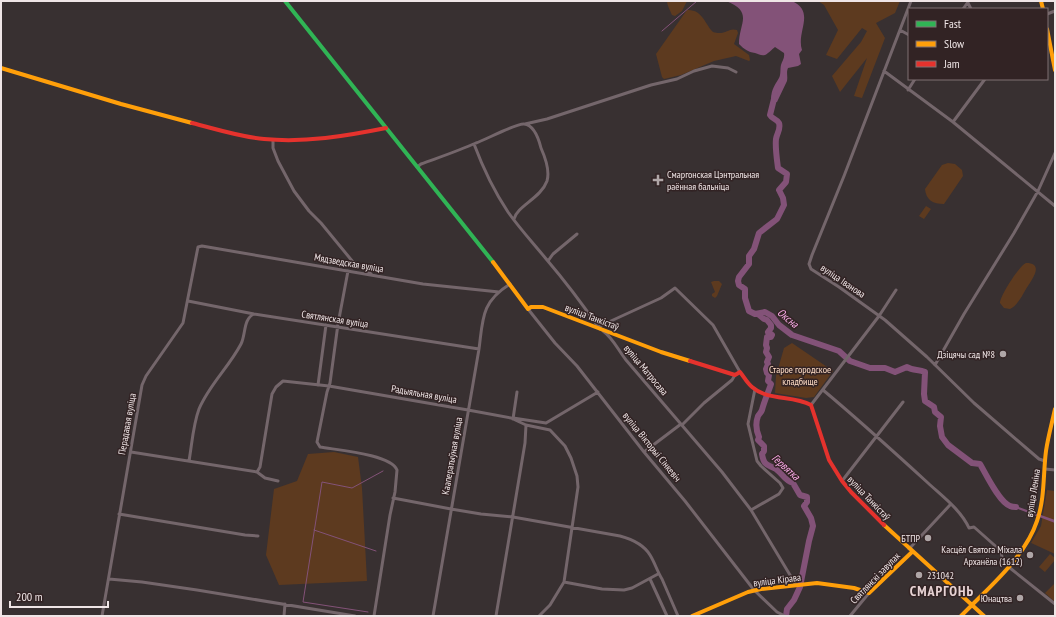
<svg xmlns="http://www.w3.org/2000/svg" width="1056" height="617" font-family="'PT Sans Narrow',sans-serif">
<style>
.green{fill:#5d3a1f}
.water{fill:#835278}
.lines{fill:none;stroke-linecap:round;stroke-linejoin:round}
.stream{stroke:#835278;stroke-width:1}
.river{stroke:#835278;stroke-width:6}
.street{stroke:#74666b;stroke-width:3}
.fast{stroke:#30b455;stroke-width:4}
.slow{stroke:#ff9f0a;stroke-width:4}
.jam{stroke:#e5322d;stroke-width:4}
.poi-dot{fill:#afa6a7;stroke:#322324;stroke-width:1.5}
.labels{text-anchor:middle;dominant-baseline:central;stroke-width:3;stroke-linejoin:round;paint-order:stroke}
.poi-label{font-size:10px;fill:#efe5e6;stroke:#322324;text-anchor:end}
.street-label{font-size:10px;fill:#efe5e6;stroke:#322324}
.park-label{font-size:10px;fill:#fedcc5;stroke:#322324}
.water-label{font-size:11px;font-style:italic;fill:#faabe9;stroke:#322324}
.district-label{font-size:14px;font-weight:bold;letter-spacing:1px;fill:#e7d3d4;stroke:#322324}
</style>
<rect width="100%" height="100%" fill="#383031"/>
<!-- green -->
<path class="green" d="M667 1H687L682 11 675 16 672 15C670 10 667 5 667 1Z
M818 1H900L895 13 876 23 885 38 862 98 854 96 867 58 840 92 832 76 861 42 867 31 862 28 837 59 826 55 838 30 824 5Z
M687 10C702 9 705 24 713 32 726 36 728 27 737 30L738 33 734 44 749 55 750 60 749 61 736 56 714 61 681 75 664 79 662 77 656 54Z
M948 163 955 164 962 170 963 176 944 204C933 204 926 200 925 189L942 165Z
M926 206 931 209 924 219 919 216Z
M1026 263C1046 263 1030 282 1026 289 1022 296 1017 306 1010 309L1004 308 1000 303C1000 296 1019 266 1026 263Z
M714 281H719L722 284 717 296 715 298 712 296V294L715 292 711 282Z
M792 343 833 371 814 397 806 398 775 393 776 376 784 348Z
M334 452 358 457 362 488 367 581 279 585 266 555 274 489 297 481 308 454Z
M1047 490 1055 491V554L1029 542 1031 543 1041 526Z
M1050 554 1055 558V560L1045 572 1039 567Z
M1055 583V602L1045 593Z"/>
<!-- water -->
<path class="water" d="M726 1H792C816 12 796 32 802 50L799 54 801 64 798 66 788 68C786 73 788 76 787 81L777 102 771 103C771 90 773 88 779 78 781 75 780 69 781 65 782 61 785 58 784 53L775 47C772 49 768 54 765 55 761 56 759 54 755 53 748 52 744 49 739 44 739 23 754 12 726 1Z
M1013 505 1055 520V523L1010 506Z"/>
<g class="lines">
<!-- stream -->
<path class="stream" d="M662 31 697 1
M314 530 376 551
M368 612 303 602 322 482 352 488 383 471"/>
<!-- river -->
<path class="river" d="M775 95 770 115C772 119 777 119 779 123 781 129 777 133 776 139 775 147 777 160 778 168L787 174 786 182 779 190 783 198 784 205 777 219 759 233 754 249 749 256V264L739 277 738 281 739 285 745 289V298L749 311 755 314 765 312 772 316 779 325 792 335 839 351 850 361 870 368H885L895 372 907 367C913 371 919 369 925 372L924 394 925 401 934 407 935 412 941 417 940 426 942 437 948 445 972 463 980 464C986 474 999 502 1010 506 1012 507 1014 507 1016 507
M758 314 764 319 767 320 771 325V328L768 332 772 335 771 337H767L766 345 767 348 766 352 769 357 767 362 768 364 766 369 767 373 769 375 768 381 771 384C768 393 764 402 762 410 761 413 759 414 758 416 755 424 756 430 759 437L758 440 764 446V451L762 454C764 466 767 464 776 469 783 474 784 480 793 483L800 495 807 497V502L804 506 811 518 813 526 809 541 800 587 794 600 787 609 786 616"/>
<!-- street -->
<path class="street" d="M911 1 844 176 812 255 809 264 811 269 839 287 885 320 927 357 974 403 1039 459 1045 461
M967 1 971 9
M963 9 968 2
M1047 14 1055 11
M900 30 909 35
M884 71 953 122 1055 206
M908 90 915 79
M953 122 985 79
M525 124 547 119 651 85 677 79 694 71 712 66 728 68 736 72
M273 140V148L278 161 294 191 309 211 321 223 353 262 366 269 372 275
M474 144C483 168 494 191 508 212 520 229 534 244 547 260 565 281 583 305 599 328
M417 167 421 164C440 157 458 151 476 143 485 140 517 123 524 124 534 125 539 140 541 148 545 157 550 171 547 181 541 198 517 206 514 219
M548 261 553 254 577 234
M348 271 338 324 330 383 327 392 317 442 320 447C336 450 391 454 397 470L395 492 390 515 374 616
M188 301 254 314 479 349
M528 309 555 343 577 366 644 452 685 501 754 590 777 612 785 616
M600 329V326L661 298 675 288 713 325 740 372
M603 331C613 338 618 350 626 360L722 472 751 510 796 585
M935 365 964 314 1014 233 1038 191 1055 153
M318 385 326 325
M823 390C859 420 893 451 928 483 942 496 961 510 969 528L974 527 1001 551 1002 557 1010 568 1055 604
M811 405 879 316 896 290
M513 418 546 423 598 392
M513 419 517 392
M682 425 704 403 732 380 735 375
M131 452 257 472 265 478 278 481
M644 452 681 424
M189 461C192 444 193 425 199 409 209 385 229 367 241 344 246 334 243 319 254 314
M1045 469 1055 470
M257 472 260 467 272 394 276 387 283 381 329 386 468 410 511 418 526 425 550 430 565 446 571 458 577 476 578 487 564 582 550 605 539 616
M842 481 903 402
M393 498 451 509 481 514 513 517 620 536C631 539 644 545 650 555 655 563 657 571 662 579L678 616
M751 510 779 494 783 488 780 483 761 466 757 461 748 424 755 389
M119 514 245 535 258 536
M909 549 950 505
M109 579 142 582 197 590 355 616
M650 579 667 616
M564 582 602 589 624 590 632 588 658 574
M102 616 142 385 146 376 183 323 198 247 202 246 423 284 499 292
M284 616 285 604
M433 616 479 349C483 319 481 302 510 284
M496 616 525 443 526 425
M850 616 869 593"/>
<!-- fast -->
<path class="fast" d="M285 1 493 262"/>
<!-- slow -->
<path class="slow" d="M1041 1 1043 9
M1047 29 1055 70
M1 68 121 104 192 123
M493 262 528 309 531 307H543L661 352 690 361
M884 525 972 605 961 616
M692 616 748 592 761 589 817 583 854 588 869 593 912 552
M984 616 972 605C996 581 1026 554 1037 521 1045 498 1043 474 1046 451 1048 437 1052 423 1055 409"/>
<!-- jam -->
<path class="jam" d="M192 123C216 129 240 137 264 139 305 143 346 136 386 128
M690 361 735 375 740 372C744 377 747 383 752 387 768 401 792 395 811 405L829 460 842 481 851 492 884 525"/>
</g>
<!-- markers -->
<g class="poi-dot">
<path d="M656 174h4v4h4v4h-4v4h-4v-4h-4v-4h4z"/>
<circle cx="1003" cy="354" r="4"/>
<circle cx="928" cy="538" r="4"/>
<circle cx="1030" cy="555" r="4"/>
<circle cx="919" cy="575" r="4"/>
<circle cx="1020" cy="598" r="4"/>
</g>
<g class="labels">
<!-- poi labels -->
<g class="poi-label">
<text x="667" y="174" text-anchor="start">Смаргонская Цэнтральная<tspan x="667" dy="12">раённая бальніца</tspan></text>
<text x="995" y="354">Дзіцячы сад №8</text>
<text x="920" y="538">БТПР</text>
<text x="1022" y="549">Касцёл Святога Міхала<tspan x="1022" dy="12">Арханёла (1612)</tspan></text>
<text x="927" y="575" text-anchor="start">231042</text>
<text x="1012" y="598">Юнацтва</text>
</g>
<!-- street labels -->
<g class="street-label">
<text transform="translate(349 263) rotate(10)">Мядзведская вуліца</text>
<text transform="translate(843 281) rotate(34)">вуліца Іванова</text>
<text transform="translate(592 317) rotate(21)">вуліца Танкістаў</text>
<text transform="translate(335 319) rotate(9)">Святлянская вуліца</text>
<text transform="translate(646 370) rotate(50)">вуліца Матросава</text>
<text transform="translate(424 394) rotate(10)">Радыяльная вуліца</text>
<text transform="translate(127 424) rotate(-80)">Перадавая вуліца</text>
<text transform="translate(652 447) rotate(51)">вуліца Вікторыі Сінкевіч</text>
<text transform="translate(452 456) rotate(-80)">Кааператыўная вуліца</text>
<text transform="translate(1033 493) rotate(-81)">вуліца Леніна</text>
<text transform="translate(869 498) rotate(46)">вуліца Танкістаў</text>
<text transform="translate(875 578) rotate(-46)">Святлянскі завулак</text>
<text transform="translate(777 580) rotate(-7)">вуліца Кірава</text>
</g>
<!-- park labels -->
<g class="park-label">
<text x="800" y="369">Старое городское<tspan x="800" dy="12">кладбище</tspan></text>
</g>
<!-- water labels -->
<g class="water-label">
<text transform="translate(788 318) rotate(39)">Оксна</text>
<text transform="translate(786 467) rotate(42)">Гервятка</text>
</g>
<!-- district labels -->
<g class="district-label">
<text x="942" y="591">СМАРГОНЬ</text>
</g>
</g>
<!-- border -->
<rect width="1056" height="617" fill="none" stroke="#efe5e6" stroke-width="4"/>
<!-- legend -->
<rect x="908" y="8" width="140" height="72" fill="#322324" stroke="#7e7172"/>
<rect x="916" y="21" width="20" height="6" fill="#30b455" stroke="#7e7172"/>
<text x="944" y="28" font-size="12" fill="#efe5e6">Fast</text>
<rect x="916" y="41" width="20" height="6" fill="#ff9f0a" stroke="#7e7172"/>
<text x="944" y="48" font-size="12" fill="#efe5e6">Slow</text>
<rect x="916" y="61" width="20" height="6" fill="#e5322d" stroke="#7e7172"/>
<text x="944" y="68" font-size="12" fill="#efe5e6">Jam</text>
<!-- scale -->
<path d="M10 601v6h98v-6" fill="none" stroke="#efe5e6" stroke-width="2"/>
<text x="16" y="601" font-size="12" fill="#efe5e6" stroke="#322324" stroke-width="3" paint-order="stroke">200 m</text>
</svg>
